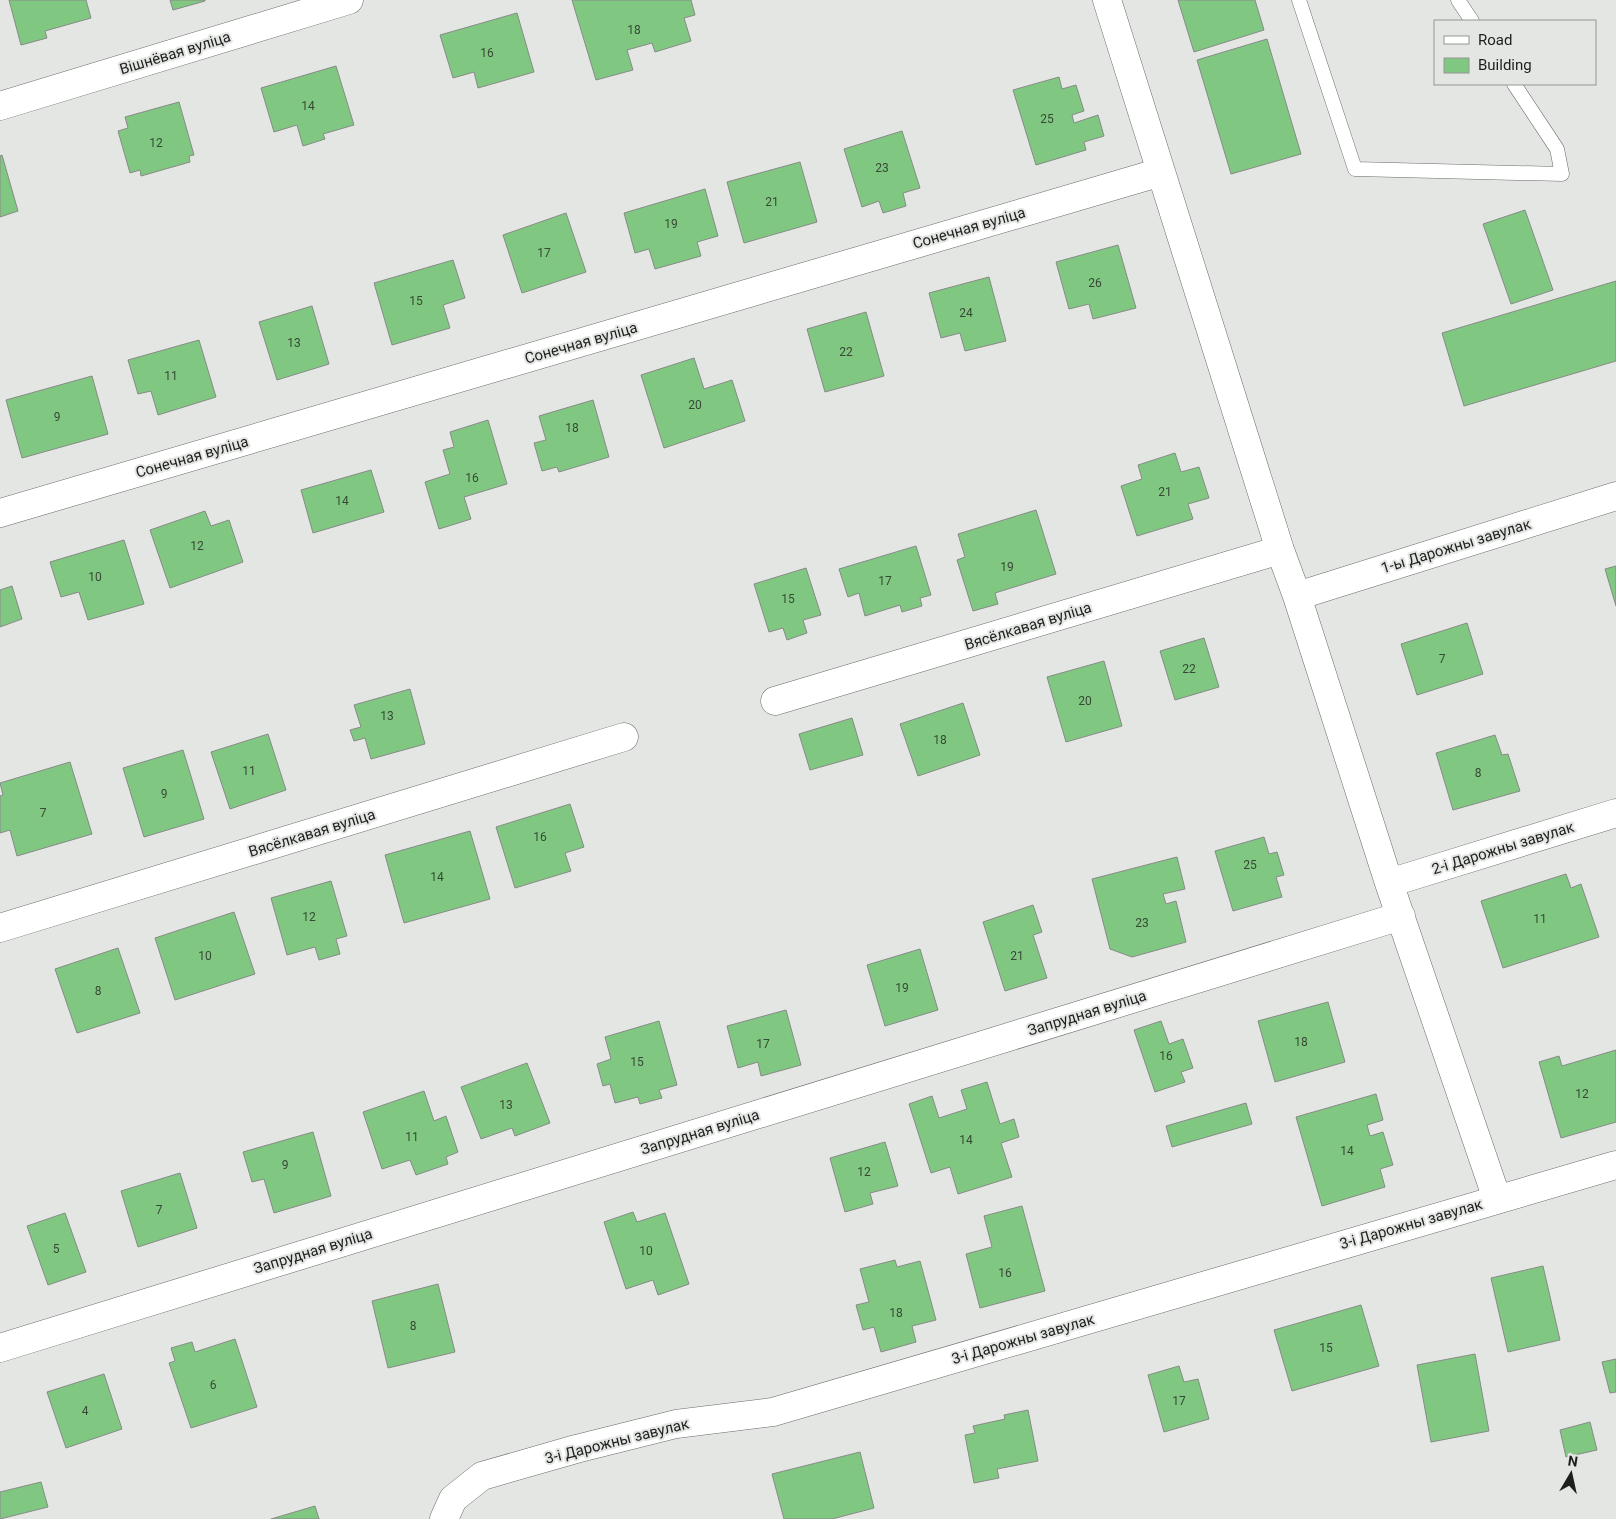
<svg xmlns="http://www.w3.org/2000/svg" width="1616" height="1519" font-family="Roboto,sans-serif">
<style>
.building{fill:#80c881;stroke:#878a87}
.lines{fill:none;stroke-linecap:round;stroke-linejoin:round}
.lane-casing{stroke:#696c69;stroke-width:15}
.street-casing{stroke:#696c69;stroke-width:29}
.lane{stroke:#fff;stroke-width:14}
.street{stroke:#fff;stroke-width:28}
.labels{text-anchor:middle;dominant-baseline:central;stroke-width:4;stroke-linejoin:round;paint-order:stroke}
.number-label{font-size:12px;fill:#364836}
.street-label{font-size:15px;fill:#1d1e1d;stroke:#e3e6e2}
</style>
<rect width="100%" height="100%" fill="#e3e6e2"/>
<!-- building -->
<path class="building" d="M9 0H86L91 18 45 31 47 38 21 45Z
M170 0H205V1L173 10Z
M572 0H691L695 15 684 18 691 41 655 52 652 43 627 50 633 70 596 80Z
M1178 0H1255L1264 30 1194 52Z
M517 13 534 72 478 88 474 72 453 78 440 35Z
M1267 39 1301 154 1231 174 1197 60Z
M336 66 354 125 323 134 325 139 303 146 297 125 274 132 261 88Z
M1059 77 1062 89 1076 85 1084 111 1072 115 1074 123 1098 115 1104 136 1084 142 1086 150 1036 165 1013 90Z
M179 102 194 155 189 156 190 162 141 176 140 170 130 173 118 131 128 128 125 117Z
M902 131 920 188 903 193 906 206 883 213 879 201 862 207 844 149Z
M2 155 18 211 0 217V156Z
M800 162 817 222 744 243 727 182Z
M705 189 718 236 697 242 701 256 655 269 649 249 635 253 624 213Z
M1525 210 1553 290 1511 304 1483 224Z
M566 213 586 272 522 293 503 235Z
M1118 245 1136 308 1093 319 1089 304 1069 309 1056 262Z
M453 260 465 298 443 305 450 328 392 345 374 283Z
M989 277 1006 341 965 351 960 333 941 338 929 293Z
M1616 281V361L1464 406 1442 333Z
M312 306 329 364 277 380 259 322Z
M866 312 884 376 825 392 807 329Z
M199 340 216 397 158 415 151 391 138 394 128 360Z
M694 358 704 389 732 380 745 421 664 448 641 375Z
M92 376 108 434 22 458 6 400Z
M593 400 609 457 559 472 557 467 542 471 534 443 546 440 539 416Z
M488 420 507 484 464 497 471 519 439 529 425 482 450 474 443 450 454 447 450 432Z
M1175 453 1181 472 1199 467 1209 498 1188 504 1193 519 1137 536 1121 486 1142 479 1138 465Z
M371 470 384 512 313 533 301 490Z
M1036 510 1056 574 995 593 998 604 973 611 957 560 965 557 958 534Z
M205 511 211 526 229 520 243 562 170 588 150 530Z
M124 540 144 604 88 620 79 592 61 597 50 562Z
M916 546 931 595 920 598 922 606 902 612 900 605 865 616 859 593 848 597 839 569Z
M1616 566V606L1605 569Z
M806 568 821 615 803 620 807 633 787 640 783 628 769 632 754 584Z
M12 586 22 619 0 627V590Z
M1467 623 1483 674 1417 695 1401 644Z
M1204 638 1219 687 1175 700 1160 651Z
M1104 661 1122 726 1066 742 1047 677Z
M410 689 425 744 371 759 365 738 354 741 350 730 361 727 354 705Z
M963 703 980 755 918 776 900 724Z
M852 718 863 755 810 770 799 734Z
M268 734 286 790 230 809 211 752Z
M1495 735 1502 755 1508 754 1520 791 1453 810 1436 753Z
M183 750 204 819 144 837 123 768Z
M70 762 92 834 17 856 10 830 0 833V796L3 795 0 783Z
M570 804 584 847 565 853 571 871 515 888 496 827Z
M470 831 490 899 404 923 385 855Z
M1264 837 1269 854 1277 852 1284 875 1276 877 1282 897 1233 911 1215 851Z
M1177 857 1185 889 1163 894 1166 904 1176 901 1186 942 1132 957 1110 949 1092 879Z
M1566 874 1571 888 1581 884 1599 937 1503 968 1481 901Z
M331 881 347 936 336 939 340 954 319 960 315 947 287 955 271 898Z
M1033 905 1042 932 1033 935 1047 978 1005 991 983 922Z
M234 912 255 974 175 1000 155 938Z
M118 948 140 1013 77 1033 55 969Z
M920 949 938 1010 885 1026 867 965Z
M1328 1002 1345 1062 1275 1082 1258 1021Z
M786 1010 801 1065 761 1076 758 1062 738 1068 727 1026Z
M659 1021 677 1085 659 1090 662 1098 640 1104 638 1097 615 1103 610 1084 603 1086 597 1064 611 1059 605 1037Z
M1161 1021 1169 1044 1183 1039 1193 1068 1181 1072 1185 1082 1155 1092 1134 1030Z
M1616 1050V1122L1561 1138 1539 1062 1559 1056 1562 1066Z
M527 1063 550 1123 515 1136 512 1128 481 1139 461 1087Z
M987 1082 1000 1124 1014 1119 1019 1137 1001 1143 1012 1177 958 1194 950 1167 931 1173 909 1104 932 1096 939 1118 967 1109 961 1090Z
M424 1091 434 1121 446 1116 458 1152 446 1157 448 1164 416 1175 410 1160 382 1169 363 1112Z
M1376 1094 1383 1120 1367 1125 1370 1136 1383 1132 1393 1165 1380 1169 1385 1187 1322 1206 1296 1117Z
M1246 1103 1252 1124 1172 1147 1166 1126Z
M313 1132 331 1196 274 1213 264 1179 252 1182 243 1152Z
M885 1142 898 1186 870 1193 873 1204 845 1212 830 1158Z
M180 1173 197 1228 138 1247 121 1191Z
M1022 1206 1045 1291 980 1308 966 1254 992 1247 984 1216Z
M633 1212 637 1222 665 1213 689 1284 658 1295 653 1280 626 1289 604 1222Z
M65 1213 86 1272 48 1285 27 1226Z
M895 1260 897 1267 920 1261 936 1320 912 1326 916 1342 881 1352 874 1327 863 1330 856 1305 869 1302 860 1269Z
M1543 1266 1560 1340 1508 1352 1491 1278Z
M438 1284 455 1352 388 1368 372 1301Z
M1361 1305 1379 1366 1292 1391 1274 1330Z
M235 1339 257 1407 191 1428 169 1363 175 1361 171 1348 192 1342 195 1352Z
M1475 1354 1489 1431 1431 1442 1417 1365Z
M1616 1359V1392L1610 1393 1602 1362Z
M1179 1366 1184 1382 1198 1379 1209 1419 1164 1432 1148 1375Z
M104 1374 122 1429 66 1448 47 1392Z
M1028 1410 1038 1461 997 1469 999 1478 974 1483 965 1435 975 1433 973 1426 1005 1419 1004 1415Z
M1590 1422 1597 1450 1566 1457 1560 1430Z
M860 1452 874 1508 832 1519H784L772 1474Z
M41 1482 48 1507 0 1519V1492Z
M315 1506 319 1519H271Z"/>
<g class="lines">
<!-- lane casing -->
<g class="lane-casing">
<path id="lane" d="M1299 0 1355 169 1562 174 1557 149 1514 84
M1458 0 1472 21"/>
</g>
<!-- street casing -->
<g class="street-casing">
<path id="street" d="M1107 0 1280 550 1297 596 1389 883 1497 1199
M0 106 349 0
M0 513 1161 172
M1297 596 1616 496
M775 701 1280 550
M1389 883 1616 813
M0 928 624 737
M0 1348 1401 916
M444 1519 453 1499 482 1476 576 1449 676 1424 773 1412 1616 1165"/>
</g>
<!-- lane -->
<use href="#lane" class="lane"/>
<!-- street -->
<use href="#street" class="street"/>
</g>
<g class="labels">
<!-- number labels -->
<g class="number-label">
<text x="634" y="30">18</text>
<text x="487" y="53">16</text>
<text x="308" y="106">14</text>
<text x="1047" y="119">25</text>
<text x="156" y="143">12</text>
<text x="882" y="168">23</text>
<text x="772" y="202">21</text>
<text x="671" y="224">19</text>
<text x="544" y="253">17</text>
<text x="1095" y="283">26</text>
<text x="416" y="301">15</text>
<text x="966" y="313">24</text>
<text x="294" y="343">13</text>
<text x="846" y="352">22</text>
<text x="171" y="376">11</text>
<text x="695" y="405">20</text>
<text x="57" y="417">9</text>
<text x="572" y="428">18</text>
<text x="472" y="478">16</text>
<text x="1165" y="492">21</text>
<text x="342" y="501">14</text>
<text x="197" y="546">12</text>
<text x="1007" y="567">19</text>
<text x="95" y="577">10</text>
<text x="885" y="581">17</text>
<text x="788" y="599">15</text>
<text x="1442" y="659">7</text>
<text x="1189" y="669">22</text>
<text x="1085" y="701">20</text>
<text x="387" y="716">13</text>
<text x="940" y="740">18</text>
<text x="249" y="771">11</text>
<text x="1478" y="773">8</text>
<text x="164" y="794">9</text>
<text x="43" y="813">7</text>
<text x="540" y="837">16</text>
<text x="1250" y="865">25</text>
<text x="437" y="877">14</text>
<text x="309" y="917">12</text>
<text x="1540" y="919">11</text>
<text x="1142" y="923">23</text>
<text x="205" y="956">10</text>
<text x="1017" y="956">21</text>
<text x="902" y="988">19</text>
<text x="98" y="991">8</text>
<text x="1301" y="1042">18</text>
<text x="763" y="1044">17</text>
<text x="1166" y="1056">16</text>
<text x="637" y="1062">15</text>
<text x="1582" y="1094">12</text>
<text x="506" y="1105">13</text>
<text x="412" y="1137">11</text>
<text x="966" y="1140">14</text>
<text x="1347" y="1151">14</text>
<text x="285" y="1165">9</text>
<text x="864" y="1172">12</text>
<text x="159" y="1210">7</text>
<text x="56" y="1249">5</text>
<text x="646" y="1251">10</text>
<text x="1005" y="1273">16</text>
<text x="896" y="1313">18</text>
<text x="413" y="1326">8</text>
<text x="1326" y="1348">15</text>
<text x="213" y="1385">6</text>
<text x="1179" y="1401">17</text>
<text x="85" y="1411">4</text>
</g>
<!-- street labels -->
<g class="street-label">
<text transform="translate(175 53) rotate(-17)">Вішнёвая вуліца</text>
<text transform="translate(969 228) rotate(-16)">Сонечная вуліца</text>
<text transform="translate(581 343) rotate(-16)">Сонечная вуліца</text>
<text transform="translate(192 457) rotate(-16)">Сонечная вуліца</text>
<text transform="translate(1456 546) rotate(-17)">1-ы Дарожны завулак</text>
<text transform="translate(1028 626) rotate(-17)">Вясёлкавая вуліца</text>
<text transform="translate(312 833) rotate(-17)">Вясёлкавая вуліца</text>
<text transform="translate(1503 848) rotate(-17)">2-і Дарожны завулак</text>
<text transform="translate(1087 1013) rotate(-17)">Запрудная вуліца</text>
<text transform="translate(700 1132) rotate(-17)">Запрудная вуліца</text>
<text transform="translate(1411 1224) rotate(-16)">3-і Дарожны завулак</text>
<text transform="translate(313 1251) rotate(-17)">Запрудная вуліца</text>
<text transform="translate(1023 1339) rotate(-16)">3-і Дарожны завулак</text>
<text transform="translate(617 1441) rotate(-14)">3-і Дарожны завулак</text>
</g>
</g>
<!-- legend -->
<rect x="1434" y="20" width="162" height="65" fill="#e3e6e2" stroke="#949693"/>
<rect x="1444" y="36" width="25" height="8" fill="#ffffff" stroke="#949693"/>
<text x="1478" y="45" font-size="15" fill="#1d1e1d">Road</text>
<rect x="1444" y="58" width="25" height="15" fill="#80c881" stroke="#949693"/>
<text x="1478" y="70" font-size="15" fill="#1d1e1d">Building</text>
<!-- north arrow -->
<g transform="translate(1571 1474) rotate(9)" stroke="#e3e6e2" stroke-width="4" paint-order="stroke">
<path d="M0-4L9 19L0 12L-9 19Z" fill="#1d1e1d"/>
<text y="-8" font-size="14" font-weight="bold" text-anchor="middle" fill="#1d1e1d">N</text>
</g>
</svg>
